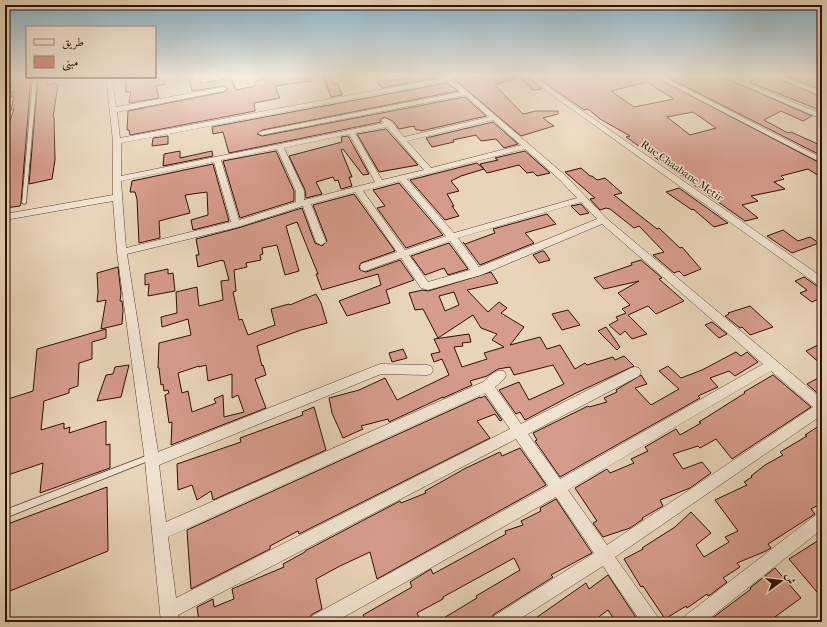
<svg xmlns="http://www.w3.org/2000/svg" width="827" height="627" font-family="'IM FELL French Canon',Amiri,serif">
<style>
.building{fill:#d59b8b;stroke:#2f1101;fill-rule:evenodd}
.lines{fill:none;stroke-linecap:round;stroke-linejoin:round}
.lane-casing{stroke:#5d422f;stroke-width:1.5}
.street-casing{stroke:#5d422f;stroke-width:1}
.lane{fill:#f0e3d1;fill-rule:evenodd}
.street{fill:#f0e3d1;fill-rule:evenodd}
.labels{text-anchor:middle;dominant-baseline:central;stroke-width:3;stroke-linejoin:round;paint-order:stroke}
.far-street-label{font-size:11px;fill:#2f1101;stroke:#f0e3d1}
</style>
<rect width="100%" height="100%" fill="#e8d4b8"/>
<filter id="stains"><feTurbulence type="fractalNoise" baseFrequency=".005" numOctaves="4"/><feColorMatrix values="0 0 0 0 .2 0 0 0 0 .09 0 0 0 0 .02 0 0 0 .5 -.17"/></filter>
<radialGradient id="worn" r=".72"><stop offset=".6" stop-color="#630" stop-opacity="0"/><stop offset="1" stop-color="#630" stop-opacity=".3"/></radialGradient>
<!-- building -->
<path class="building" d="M15 76 31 77 21 203 20 206 5 208V149L9 131V127H8L14 109 11 110 14 97H11L13 92H8Z
M188 76H199L201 83 231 78 236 90 255 86 254 81 262 80 260 76H311L312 81 275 86 280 98 254 103 255 111 130 135 129 130H127L128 111 224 92 228 89 224 86 192 91Z
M323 76H329L334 84H338L342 95 331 97Z
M373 76H383L387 81 418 76 423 77 433 76 435 78 382 88Z
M465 76 479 78 485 76H517V78L495 85 523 114 536 111H558V114L543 118 554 126 521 136 454 79Z
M518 76H528L542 89 533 90Z
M538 76H653L822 164V178L808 169 781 176 784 179 774 182 785 189 751 196 758 201 742 205 758 218 745 221 626 137 630 136 600 119 588 109 584 110 551 87ZM646 82 674 99 634 107 611 91ZM693 112 716 128 690 135 667 117Z
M665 76H721L812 116 803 121 781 111 764 120 788 133 791 132 822 146V156Z
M764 76H772L822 97V111L749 82Z
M785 76H815L822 78V90Z
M38 77H46L47 85 56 83V85H58L53 117H54L55 160 52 179 29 184Z
M125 77H160L166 84 156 86 159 98 129 103 131 92H126Z
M447 83 458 91 262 130 257 134 262 136 465 97 486 116 421 131 420 130H416L414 126 399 129 393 121 384 117 380 120 381 122 229 153 223 132 213 134 212 127Z
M493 122 518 144 504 148 496 139 481 141 476 135 453 140 454 142 432 147 426 138Z
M386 129 403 148 418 165 379 172 357 134Z
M168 136V144L152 146 153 138Z
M348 136 369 174 363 175 343 149 341 150 352 177H349L352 186 341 189 338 180 335 181 333 177 316 182 322 194 306 198 305 190 289 156 342 142 341 137Z
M180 151V158L212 151 213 156 163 166 164 154Z
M276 151 294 191V201L240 218 223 161Z
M525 151 550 173 537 176 533 172 527 173 519 165 487 173 480 164 498 160 495 158Z
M477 163 484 169 461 176 451 181 459 191 447 194 454 206H452L459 216 445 220 410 180Z
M213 164 229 221 193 230 191 220 208 215 207 192 185 195 190 213 159 221 160 238 139 243 137 199 135 192H130L132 181Z
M581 168 590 176H592L597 180 605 178 622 193 614 195 657 229 659 228 680 248 682 247 701 269 684 276 679 271 674 273 653 255 664 252 639 226 634 228 610 209 606 208 600 210 590 199 595 198 565 172Z
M399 183 443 235 406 248 377 208 385 206 373 190Z
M679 188 728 223 714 227 693 209 692 210 666 192Z
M354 194 395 251 361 263 359 267 360 270 366 272 400 260 414 280 386 290 390 303 347 316 339 301 381 285 378 274 322 290 316 274H318L297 222 286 226 299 271 285 275 277 245 262 248 263 254 260 255 261 260 246 263 247 267 234 270 236 291 233 292 239 320 242 319 248 335 275 325 271 309 289 304 290 305 316 294 321 303 327 323 301 330 257 346 262 366 263 365 266 375 255 379 266 408 171 445 172 422 169 423 165 395 169 393 168 390 164 391 163 384 161 385 159 368H158L159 343 191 335 188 319 162 327 161 317 177 313 176 292 197 287 199 306 223 300 221 281 229 280 224 261H222V260L198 267 196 255H199L196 239 238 228 302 208 315 243 322 246 327 241 313 205ZM206 365 208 381 232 374V398L238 395 244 412 224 417 223 395 214 399 216 403 192 412 188 391 182 393 178 373 199 366V367Z
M581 204 589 213 580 215 571 206Z
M547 214 556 224 525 233 534 243 480 265 463 242 465 244 495 233 493 229Z
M783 230 798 241 810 237 819 243 792 253 767 236Z
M449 243 468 269 448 275 444 268 425 275 411 256Z
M542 251H544L550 260 539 263 533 255Z
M641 260 662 278 659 279 684 301 656 314 648 306 628 315 647 334 632 339 625 331 620 335 609 325 618 320 616 317 626 313 622 309 630 305 618 293 639 281 604 289 594 278 632 265 631 263Z
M118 267 121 293 120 301H122L123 310 122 324 101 329 106 300 97 302 98 292 97 273Z
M168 269V274L173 273 175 291 148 296 149 284 145 285V274Z
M491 272 498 283 467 290 488 312 499 302 507 308 501 313 524 327 510 345 540 337 547 349 560 345 575 369 585 363 587 365 613 357 615 360 624 356 634 366 576 393 525 420 520 412 516 414 499 390 519 382 529 400 564 384 553 365 514 375 510 367 498 369 487 376 470 381 472 385 443 398V397L389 422 388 419 361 426 363 429 343 438 332 413 329 398 359 390 385 378 397 400 449 375 442 359 434 362 431 354 440 352 434 339 469 334 471 342 462 343 463 346 454 347 462 367 487 359 484 353 504 347 492 340 497 334 481 328 473 315 438 338 423 309 415 310 409 293 423 290 428 291ZM454 292 459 305 445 311 439 296Z
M804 277 817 286 822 287V304L816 300 812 302 800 293 807 290 795 281Z
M750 306 773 327 750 335 742 327 740 328 725 316 729 314 728 313Z
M568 310 580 325 562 330 552 314Z
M712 322 727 334 719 338 705 325Z
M606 327 620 347 617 350 598 331Z
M106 329V338L92 342V359L79 363 78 386 69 389V393L44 401 41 430 64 423V429L70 427 69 433 106 421V445L110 444V468L40 493 43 463 5 476V400L33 391 37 349Z
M822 343V365L806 351Z
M403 349 407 358 392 362 389 353Z
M736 352 741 356 747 352 758 362 735 376 729 371 710 378 718 387 698 396 700 398 560 477 535 441 537 440 533 433 588 406 589 407 607 402 604 398 617 392 616 390 641 375 647 384 635 388 651 405 679 389 659 371 668 366 681 378 702 370Z
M129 365 121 397 97 401 106 375 113 374 115 367Z
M773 375 811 407 732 459 716 439 700 448 698 446 673 454 683 469 702 462 711 473 690 488 660 500 663 506 642 518 643 519 630 528 603 537 593 523 597 521 575 488 607 469 610 473 634 463 631 459 648 451 645 447 676 429 680 435 701 423 699 422 745 393 744 392Z
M822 376V397L807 384Z
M485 396 502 420 500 421 495 414 477 421 490 438 299 534 298 531 270 546V549L191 589 187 530 480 397V398Z
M314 407 326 450 213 500 211 491 197 500 192 485 178 490 177 464 241 442 240 438 303 415 302 412Z
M822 424V503L811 509 815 514 768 544 771 548 766 551 737 563 740 567 723 578 727 582 710 595 708 596 707 594 687 608 686 606 665 619 643 586 641 587 624 559 643 549 642 548 675 527 691 512 711 533 696 545 704 557 729 542 725 537 738 531 715 500 747 485 744 482 752 477 751 476 765 465 783 455 780 452 807 436 805 435Z
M520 448 546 485 377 579 370 552 340 566 316 579 322 609 311 615 309 618 300 622H199L197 607 213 599 214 607 234 599 232 589 284 567 283 564 305 552V551L400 501 401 503 426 493 425 491 466 468 500 452 502 456Z
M107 487 108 551 5 593V525Z
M556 499 592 553 551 575 553 577 493 615 490 621 437 622 477 598 476 596 520 570 514 558 443 597V599L417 613 421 622H366L363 615 412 587 410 582 431 569 433 574 506 534 505 531 523 525 521 521 541 511 540 508Z
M822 538V598L789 559Z
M775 568 801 598 768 622H707L751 589 750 588Z
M608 575 639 622H616L608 610 592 622H530L586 583 589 589Z"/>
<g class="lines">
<!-- lane casing -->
<g class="lane-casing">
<path id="lane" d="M33 77H37L26 203 24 204 22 203Z
M151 454 153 455 154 457 153 459 5 518V510Z"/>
</g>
<!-- street casing -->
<g class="street-casing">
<path id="street" d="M441 76H448L468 92 566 176 606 218 822 399V415L615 557 657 616 660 622H641L603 566 515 622H491L494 616 594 553 556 497 335 622H309L312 616 548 486 516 439 178 615 179 622H161L145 461 117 252 113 201 5 220V214L113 195V141L106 77H112L116 107 224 87 227 89 224 91 117 112 120 138 443 78ZM447 81 461 92 262 131 258 133 262 135 465 95 489 117 404 137 392 122 385 118 381 120 384 123 121 176V143ZM493 120 521 145 431 168 407 141ZM387 127 424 170 382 180 355 133ZM349 134 375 182 304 200V191L284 148ZM277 149 296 191V202L239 220 221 160ZM525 149 560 180 577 198 454 233 407 179ZM214 162 231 222 126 248 121 181ZM400 181 446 236 405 250 363 191ZM355 192 397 252 361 264 360 267 361 270 365 271 401 258 421 288 428 290 481 275 602 224 763 364 560 479 528 434 639 376 641 372 639 368 635 367 631 368 521 424 495 387 504 379 506 375 504 371C496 368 489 377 483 382L166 522 159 465 381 374 427 375 431 374 433 370 431 366 427 365 380 364 158 452 127 254 238 227 303 206 316 242 321 245 326 242 311 204ZM581 202 597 219 479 267 458 238ZM450 241 470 270 428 282 409 255ZM771 371 813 407 607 545 568 490ZM485 393 510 429 176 598 168 537Z
M529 76H536L552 90 822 277V286L818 285 548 92Z
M654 76H662L822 158V163Z
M722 76H730L822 114V119Z
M773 76H781L822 92V96Z
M822 511V529L705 622H682L685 616 817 514Z"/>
</g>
<!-- lane -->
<use href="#lane" class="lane"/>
<!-- street -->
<use href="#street" class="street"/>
</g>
<!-- sky -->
<linearGradient id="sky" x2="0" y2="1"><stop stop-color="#88b6d0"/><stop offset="0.46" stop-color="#f5ecdf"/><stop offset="1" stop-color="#f5ecdf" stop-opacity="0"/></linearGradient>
<rect width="827" height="164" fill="url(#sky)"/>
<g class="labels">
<!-- far-street labels -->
<g class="far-street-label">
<text transform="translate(682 171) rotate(35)">Rue Chaabane Metir</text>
</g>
</g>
<!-- margin -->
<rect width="827" height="627" fill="none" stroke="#e8d4b8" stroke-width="20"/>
<rect x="6" y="6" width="815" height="615" fill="none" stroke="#2f1101" stroke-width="2"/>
<rect x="10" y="10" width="807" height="607" fill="none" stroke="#2f1101"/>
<!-- legend -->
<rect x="26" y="26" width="130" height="52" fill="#f0e3d1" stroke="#a38f7e"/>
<rect x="34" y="39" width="20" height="6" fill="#f0e3d1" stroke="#a38f7e"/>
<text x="62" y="46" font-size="12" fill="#2f1101">طريق</text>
<rect x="34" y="56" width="20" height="12" fill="#d59b8b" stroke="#a38f7e"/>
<text x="62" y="66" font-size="12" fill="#2f1101">مبنى</text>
<!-- north arrow -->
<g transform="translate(781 581) rotate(75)" stroke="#f0e3d1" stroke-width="3" paint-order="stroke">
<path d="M0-3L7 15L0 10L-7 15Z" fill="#2f1101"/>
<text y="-6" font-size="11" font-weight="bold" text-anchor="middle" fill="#2f1101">ش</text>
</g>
<rect width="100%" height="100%" filter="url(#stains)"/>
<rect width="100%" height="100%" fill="url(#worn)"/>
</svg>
